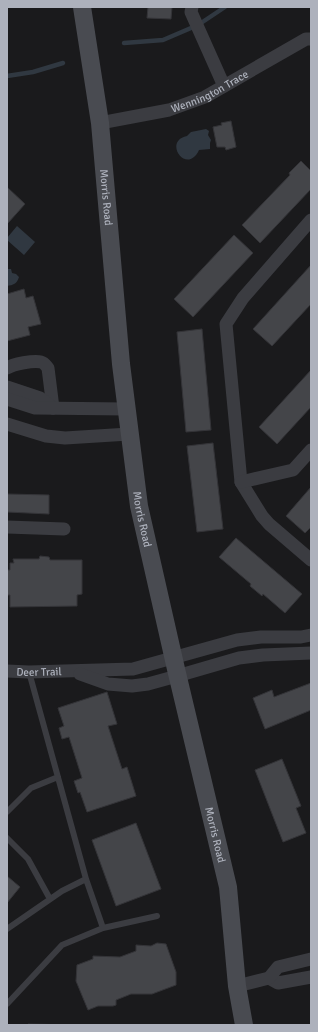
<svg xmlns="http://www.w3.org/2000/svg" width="318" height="1032" font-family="Signika,sans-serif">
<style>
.water{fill:#303841}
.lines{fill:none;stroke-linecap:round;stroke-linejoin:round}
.stream{stroke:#303841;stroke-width:4.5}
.building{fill:#444549;stroke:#343438}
.lane{stroke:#3b3c41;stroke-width:6}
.street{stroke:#3b3c41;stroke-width:13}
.secondary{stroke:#494b51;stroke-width:18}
.labels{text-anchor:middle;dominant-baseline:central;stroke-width:3.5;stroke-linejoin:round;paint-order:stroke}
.street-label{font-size:11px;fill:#adb1bc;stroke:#151517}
</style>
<rect width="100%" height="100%" fill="#1a1a1c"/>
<!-- water -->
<path class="water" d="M206 129 209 131 208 135 211 140 210 143V149L199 150C187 176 162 141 187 136L191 132Z
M17 226 35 242 24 255 7 240V238Z
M7 269H11L12 273 16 274 19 277C17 284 13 285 7 286Z"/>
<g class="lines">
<!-- stream -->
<path class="stream" d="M124 43 163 40 198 25 225 7
M7 76 33 72 63 63"/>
</g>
<!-- building -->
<path class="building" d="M148 7H172L171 19 147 18Z
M231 121 236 147 226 150 225 147H217L213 127 222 125 221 123Z
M301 161 311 171V189L260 243 242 225 290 175 289 173Z
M7 187 25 204 8 223 7 222Z
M234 235 253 253 193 317 174 299Z
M311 265V304L272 346 253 329Z
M24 289 26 298 33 296 41 324 28 327 30 335 7 341V294Z
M202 329 211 430 186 432 177 332Z
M311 370V407L277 444 259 427Z
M213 443 223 529 197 532 187 446Z
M311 487V527L305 533 286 516Z
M7 494 49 495V514L7 512Z
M236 538 302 594 285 613 263 594 262 596 250 586 251 584 219 557Z
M40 556 49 557 50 560H82V594L77 595V606L10 607V595H7V570H10V563H14L13 559H39Z
M311 683V710L265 729 253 698 272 690 274 697Z
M107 692 117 724 108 726 122 769 127 767 136 796 87 812 80 792 78 793 74 781 82 778 69 737 62 739 59 728 64 726 58 708Z
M282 759 301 806 296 808 306 833 283 842 255 770Z
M136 823 161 889 116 906 92 840Z
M7 876 20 887 7 903Z
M157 943 166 944 176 972V985L152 994H131L116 1000V1005L113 1006H98L88 1010 76 981 77 965 93 959V956L120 957 136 951V945L151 946Z
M28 1024 76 1025H28Z"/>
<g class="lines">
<!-- lane -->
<path class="lane" d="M7 812 31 788 58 777
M7 838 28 859 50 899
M103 928 157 916
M7 929 62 891 86 879
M7 1004 62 945 103 928 86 879 29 672"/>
<!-- street -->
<g class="street">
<path d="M192 7 191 12 224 86"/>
<path id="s1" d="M100 123 169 110 205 97 306 39H311"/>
<path d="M311 220 243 298 226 324 241 482 262 516 269 524 311 560"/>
<path d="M7 368C13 364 34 360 41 362 45 363 46 366 48 368L53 408"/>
<path d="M7 387 40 398 53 408"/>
<path d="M7 399 35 408 126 409"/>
<path d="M7 424 46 436 65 438 129 434"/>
<path d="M241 482 293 470 311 450"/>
<path d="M7 527 64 529"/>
<path id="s2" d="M7 671 29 672 133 669 237 640 261 637H301L311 635"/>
<path d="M80 674 108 684 132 686 148 684 177 676 239 658 263 655 311 653"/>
<path d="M269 978 278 983 311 977"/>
<path d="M237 986 269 978 278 967 311 959"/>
</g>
<!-- secondary -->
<path class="secondary" id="s3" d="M82 7 100 123 121 364 139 506 176 669 228 887 237 986 244 1025"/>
</g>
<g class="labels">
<!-- street labels -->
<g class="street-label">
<text stroke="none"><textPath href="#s1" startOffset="115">Wennington Trace</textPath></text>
<text stroke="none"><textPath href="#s3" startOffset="192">Morris Road</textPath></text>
<text stroke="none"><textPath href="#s3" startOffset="516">Morris Road</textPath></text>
<text stroke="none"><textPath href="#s2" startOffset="32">Deer Trail</textPath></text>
<text stroke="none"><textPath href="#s3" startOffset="840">Morris Road</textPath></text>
</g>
</g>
<!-- border -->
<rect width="318" height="1032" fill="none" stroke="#adb1bc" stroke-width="16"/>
</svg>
